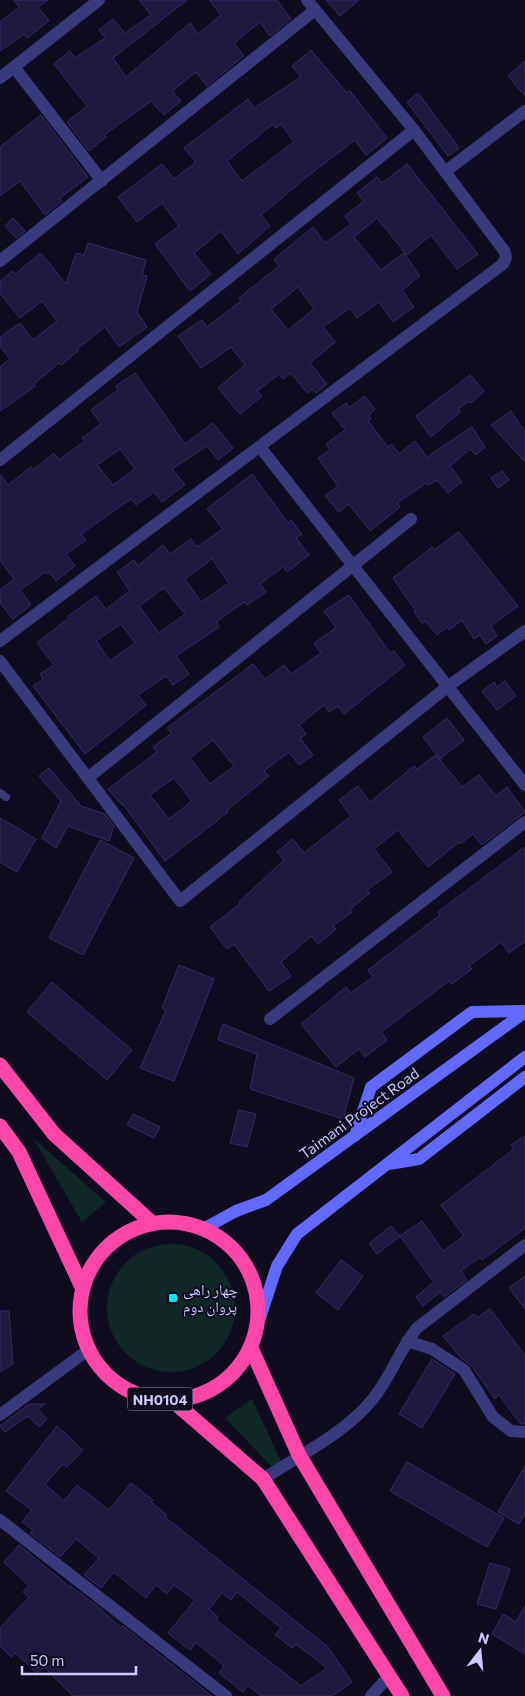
<svg xmlns="http://www.w3.org/2000/svg" width="525" height="1696" font-family="Commissioner,'Noto Naskh Arabic',sans-serif">
<style>
.green{fill:#0f2825}
.building{fill:#1e183e;stroke:#332b6a;fill-rule:evenodd}
.lines{fill:none;stroke-linecap:round;stroke-linejoin:round}
.lane{stroke:#383a7c;stroke-width:8}
.street{stroke:#383a7c;stroke-width:12}
.secondary{stroke:#6269fd;stroke-width:12}
.highway{stroke:#fc46aa;stroke-width:15}
.poi-dot{fill:#03e9f1;stroke:#0e0c1e;stroke-width:2}
.labels{text-anchor:middle;dominant-baseline:central;stroke-width:4;stroke-linejoin:round;paint-order:stroke}
.shield{fill:#0e0c1e;stroke:#9391bb;stroke-width:1}
.shield-label{font-size:14px;font-weight:bold;fill:#cccafe}
.street-label{font-size:15px;fill:#cccafe;stroke:#0e0c1e}
.poi-label{font-size:15px;fill:#cccafe;stroke:#0e0c1e;text-anchor:start}
</style>
<rect width="100%" height="100%" fill="#0e0c1e"/>
<!-- green -->
<path class="green" d="M33 1138 106 1202 82 1222Z
M107 1308a64 64 0 1 1 128 0a64 64 0 1 1-128 0Z
M252 1399 281 1461 272 1467 225 1418Z"/>
<!-- building -->
<path class="building" d="M14 0H48L38 7 49 21 27 38 24 34 0 51V22L19 7Z
M139 0H187L113 58 126 77 190 23 198 34 221 15 209 0H277L291 19 270 36 260 22 234 43 244 56 207 86 196 72 172 91 181 101 164 115 151 101 104 135 106 137 89 151 67 122 87 106 54 64 70 51 75 58 105 38 99 30 113 19 125 33 151 15Z
M326 0H359L340 16Z
M311 50 347 93 350 91 387 138 366 155 355 140 308 176 261 215 270 226 238 254 221 231 194 253 211 274 190 291 155 244 179 226 162 203 137 222 118 197 162 164 174 179 196 162 184 148 248 99 254 108 301 77 292 66ZM273 124 276 128 281 124 294 142 242 181 227 161Z
M525 61V96L508 76Z
M418 93 459 148 448 156 407 102Z
M41 115 88 177 60 198 62 201 45 215 20 181 0 196V147Z
M407 164 478 254 457 269 431 235 407 255 377 218 354 237 381 270 404 253 420 276 402 290 414 307 393 322 379 302 357 318 350 308 323 327 335 342 310 363 327 384 316 393 312 389 307 393 291 373 283 379 279 374 257 391 262 396 240 414 218 388 245 365 231 347 201 368 178 336 202 320 207 327 241 301 239 298 279 266 274 259 313 227 325 243 351 224 345 216 364 201 357 193 377 177 382 183ZM298 287 314 309 288 330 271 309Z
M13 218 25 231 16 238 5 226Z
M88 243 146 260 142 275 147 276 137 312 147 327 119 347 105 327 77 349 78 351 61 365 59 363 34 384 35 386 0 411V367L10 359 0 346V337L20 323 33 340 57 321 42 301 20 318 0 293V281L13 271 15 274 41 253 66 284 76 253 84 255Z
M135 373 185 444 213 423 233 448 218 460 207 446 172 469 185 485 162 502 154 492 136 505 131 499 81 534 86 540 66 554 75 566 56 581 49 572 47 574 45 572 20 590 31 605 13 619 0 603V590L14 579 0 560V474L8 485 31 467 33 470 54 453 59 460 85 441 82 438 101 424 91 410 118 390 116 386ZM120 449 135 469 113 485 97 465Z
M470 375 484 391 471 403 469 401 458 409 460 412 431 437 416 416Z
M364 396 375 409 369 415 371 419 368 421 388 447 392 444 399 454 415 441 427 457 472 427 485 447 476 455 470 449 450 466 462 482 448 493 437 480 428 485 426 483 397 503 400 507 370 531 349 504 339 512 325 496 338 486 318 458 330 450 326 444 345 430 332 413 346 403 349 408Z
M511 411 525 432V462L491 425Z
M502 471 509 480 498 488 491 478Z
M252 474 288 523 291 520 302 534 296 538 309 555 287 572 283 567 260 584 266 592 247 605 244 602 216 622 219 627 176 656 189 674 173 685 166 676 138 695 146 705 85 754 33 686 43 679 40 674 54 665 37 643 69 618 68 616 96 596 106 609 130 591 117 572 134 560 138 566 163 545 170 554 191 539 197 547 223 529 207 509ZM212 559 229 583 201 602 185 579ZM164 588 185 614 159 633 139 606ZM121 624 135 643 110 661 96 641Z
M459 532 518 606 491 626 497 636 486 644 480 635 474 639 462 620 449 630 447 627 437 635 425 621 422 623 414 612 416 611 393 578 432 547 434 550Z
M349 595 390 653 394 651 405 665 344 714 338 706 329 712 324 705 299 725 306 734 300 738 313 755 299 765 289 752 264 771 269 776 227 810 228 812 165 861 122 803V805L108 789 157 752 153 747 172 733 167 728 253 664 265 679 284 665 291 674 321 653 314 643 336 628 324 611ZM213 740 234 766 210 784 190 758ZM174 778 192 801 169 819 150 795Z
M505 681 516 696 497 710 482 691 494 682 497 687Z
M447 718 464 740 440 759 423 737Z
M436 755 462 787 479 775 496 796 507 787 525 812 482 845 473 834 460 844 459 842 428 867 398 830 374 849 392 872 367 890 370 893 350 909 352 912 333 926 336 929 318 944 311 936 281 962 291 976 269 991 234 944 227 949 210 927 240 904 239 902 284 860 277 852 293 839 304 853 351 816 339 800 358 786 370 802 414 766 417 769Z
M49 768 81 806 105 814 114 826 109 841 68 826 56 848 42 838 61 801 39 776Z
M0 818 36 839 17 872 0 862Z
M100 840 134 858 83 955 49 938Z
M525 847V941L509 953 501 942 469 966 472 969 452 984 449 981 381 1032 387 1040 365 1057 359 1049 336 1067 301 1024 346 987 351 993 373 977 368 970 440 915 438 912Z
M179 965 214 979 174 1081 140 1068 166 1010 162 1008Z
M52 982 132 1050 107 1080 27 1012Z
M223 1024 354 1078 343 1119 250 1089 257 1054 218 1040Z
M239 1110 256 1114 247 1147 230 1143Z
M133 1114 160 1127 154 1138 127 1125Z
M525 1136V1228L482 1260 480 1257 461 1271 467 1280 444 1297 440 1292 423 1306 416 1297 434 1282 400 1236 422 1221 443 1251 464 1236 441 1205 514 1149 511 1145Z
M391 1226 400 1236 377 1254 369 1244Z
M341 1260 363 1276 338 1310 316 1293Z
M525 1276V1309L509 1288Z
M490 1309 525 1355V1424L520 1423 499 1395 495 1399 471 1365 462 1359 443 1336 474 1314 477 1318Z
M0 1311H9L13 1364 0 1372Z
M432 1359 455 1374 422 1428 399 1414Z
M29 1404H45L38 1409 47 1419 39 1427 28 1416 5 1432 0 1426Z
M57 1426 83 1450 67 1467 63 1464 45 1484 64 1501 77 1485 109 1510 131 1483 153 1500 151 1502 167 1515 165 1517 328 1647 352 1682 332 1696H261L248 1685 243 1692 219 1673 224 1666 196 1642 190 1650 168 1633 195 1600 174 1585 167 1594 156 1585 146 1598 114 1572 101 1588 84 1575 99 1558 76 1539 60 1557 30 1533 33 1530 22 1522 32 1510 6 1491ZM237 1592 281 1628 275 1635 292 1648 296 1644 327 1668 301 1686 216 1620 218 1617 209 1609 222 1593 231 1600Z
M407 1462 504 1518 487 1547 390 1491Z
M525 1466V1514L519 1524 498 1512Z
M19 1545 70 1587 71 1586 96 1605 121 1628 123 1626 212 1696H73L44 1667 37 1673 15 1653 11 1657 0 1646V1628L29 1597 23 1592 29 1586 4 1562Z
M490 1563 510 1569 496 1609 477 1604Z
M525 1606V1654L492 1634 503 1614 516 1622Z"/>
<g class="lines">
<!-- lane -->
<path class="lane" d="M0 793 6 797"/>
<!-- street -->
<path class="street" d="M14 67 102 181
M0 78 99 0
M446 171 525 111
M0 261 315 10
M260 447 525 785
M0 460 414 130
M0 641 503 264 506 258 505 252 414 130 307 0
M0 661 180 901 447 687 525 631
M89 777 411 519
M270 1019 525 822
M407 1341 432 1349 464 1370 493 1417 511 1431 525 1432
M0 1415 88 1350
M263 1479C300 1455 344 1434 372 1400 391 1377 399 1350 417 1328L525 1245
M0 1520 226 1696
M371 1696 390 1675"/>
<!-- secondary -->
<path class="secondary" d="M355 1136 371 1087 472 1012 525 1011
M389 1164 419 1159 525 1077
M205 1228 236 1211 266 1200 525 1012
M259 1321 277 1266 297 1234 525 1057"/>
<!-- highway -->
<path class="highway" d="M0 1065 54 1134 151 1222
M0 1126 19 1152 82 1287
M80 1311a89 89 0 1 1 178 0a89 89 0 1 1-178 0Z
M251 1348 299 1455 443 1696
M173 1401 263 1479 402 1696"/>
</g>
<!-- markers -->
<rect class="poi-dot" x="168" y="1293" width="10" height="10" rx="2.5"/>
<g class="labels">
<!-- shield labels -->
<rect class="shield" x="127.5" y="1387.5" width="65" height="23" rx="4"/>
<g class="shield-label">
<text x="160" y="1399">NH0104</text>
</g>
<!-- street labels -->
<g class="street-label">
<text transform="translate(359 1113) rotate(-36)">Taimani Project Road</text>
</g>
<!-- poi labels -->
<g class="poi-label">
<text x="183" y="1289">چهار راهی<tspan x="183" dy="17">پروان دوم</tspan></text>
</g>
</g>
<!-- north arrow -->
<g transform="translate(480 1651) rotate(16)" stroke="#0e0c1e" stroke-width="4" paint-order="stroke">
<path d="M0-4L9 19L0 12L-9 19Z" fill="#cccafe"/>
<text y="-8" font-size="14" font-weight="bold" text-anchor="middle" fill="#cccafe">N</text>
</g>
<!-- scale -->
<path d="M22 1666v8h114v-8" fill="none" stroke="#cccafe" stroke-width="2.5"/>
<text x="30" y="1666" font-size="15" fill="#cccafe" stroke="#0e0c1e" stroke-width="4" paint-order="stroke">50 m</text>
</svg>
